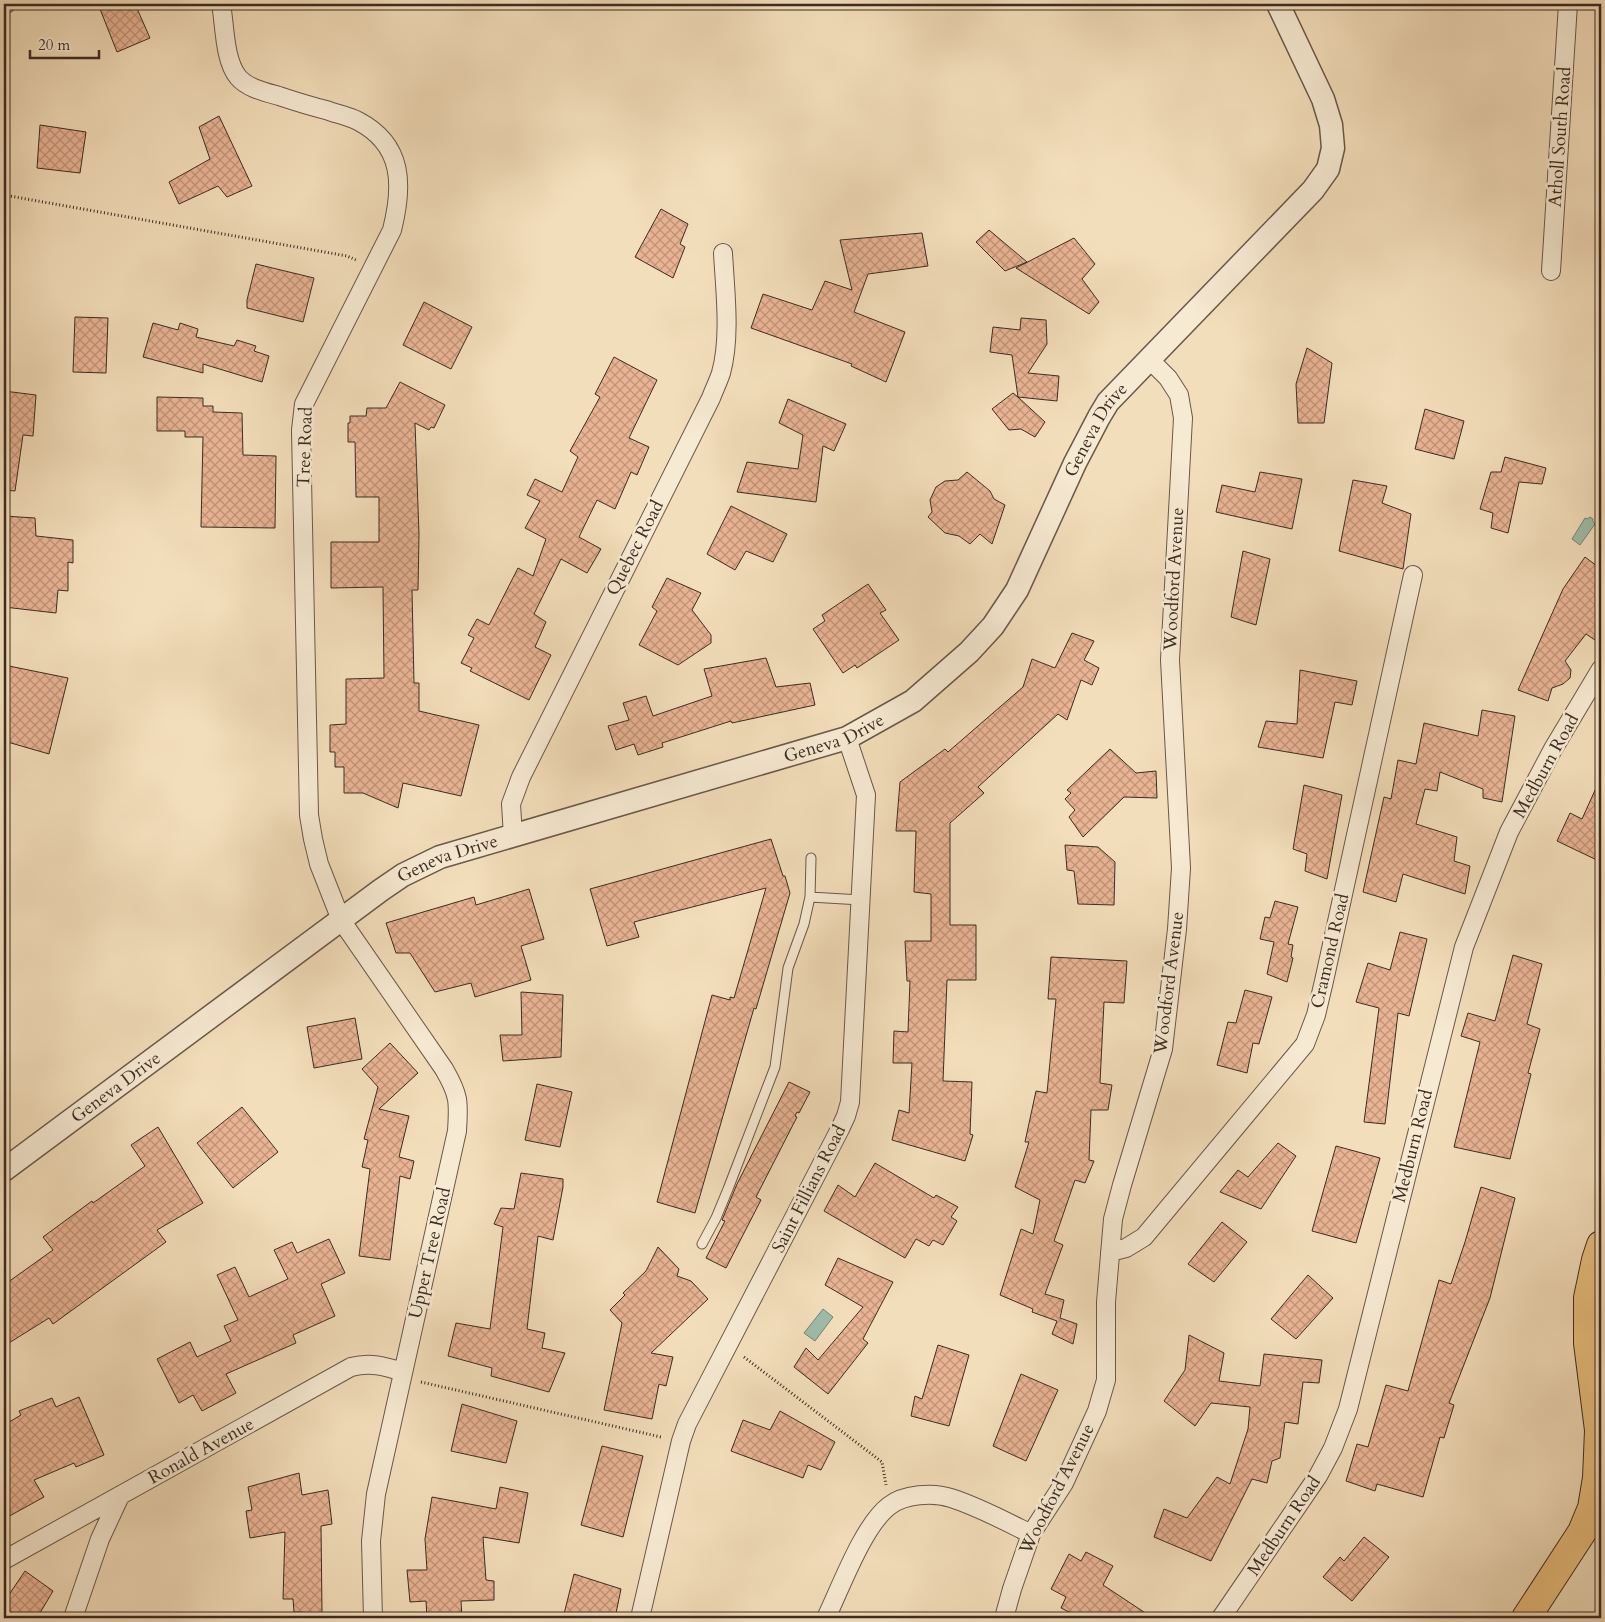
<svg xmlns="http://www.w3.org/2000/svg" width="1605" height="1622" font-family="Cardo,serif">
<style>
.water{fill:#9dbdaa;stroke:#768374}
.building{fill:url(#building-cross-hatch);stroke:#3c2c22}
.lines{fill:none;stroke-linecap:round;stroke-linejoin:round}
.service-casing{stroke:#6a5848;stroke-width:11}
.minor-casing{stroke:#6a5848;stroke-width:20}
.tertiary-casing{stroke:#6a5848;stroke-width:25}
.primary-casing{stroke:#3c2c22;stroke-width:30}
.path{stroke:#3c2c22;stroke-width:3;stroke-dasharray:1 2.5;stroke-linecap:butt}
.service{stroke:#f7ead3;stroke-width:9}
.minor{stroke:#f7ead3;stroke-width:18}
.tertiary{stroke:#f7ead3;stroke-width:22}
.primary{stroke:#eabf7e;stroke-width:28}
.labels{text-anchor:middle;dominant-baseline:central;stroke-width:5;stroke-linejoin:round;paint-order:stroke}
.street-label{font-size:18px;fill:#3c2c22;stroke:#f7ead3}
</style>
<defs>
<pattern id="building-cross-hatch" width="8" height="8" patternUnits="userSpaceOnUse" patternTransform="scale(1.25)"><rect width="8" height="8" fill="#eab494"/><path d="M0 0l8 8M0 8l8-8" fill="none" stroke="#bf9378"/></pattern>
</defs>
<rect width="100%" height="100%" fill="#f3debb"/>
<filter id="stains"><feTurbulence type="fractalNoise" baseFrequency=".004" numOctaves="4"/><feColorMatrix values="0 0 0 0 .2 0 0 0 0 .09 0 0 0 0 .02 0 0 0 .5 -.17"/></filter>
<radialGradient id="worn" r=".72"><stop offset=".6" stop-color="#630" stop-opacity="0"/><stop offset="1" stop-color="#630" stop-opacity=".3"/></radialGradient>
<!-- water -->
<path class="water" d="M1590 517 1593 519V522L1595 524 1580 545 1572 539 1585 518 1587 519Z
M823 1309 833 1317 815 1341 804 1333Z"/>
<!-- building -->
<path class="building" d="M113 4H135L150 38 117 52 100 9Z
M219 116 252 186 227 197 218 186 179 204 169 182 210 159 199 127Z
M40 125 86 132 80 173 37 168Z
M661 209 688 224 680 244 685 247 673 278 635 257Z
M989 230 1027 262 1005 271 976 242Z
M922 233 928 266 868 274 854 312 905 332 886 382 851 366 852 364 751 328 763 294 812 310 825 281 852 290 840 240Z
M1074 238 1095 264 1082 279 1099 302 1089 314 1016 268Z
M256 264 314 278 303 322 247 308V300Z
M424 302 472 327 451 369 403 345Z
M75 317 108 318 106 373 73 372Z
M1021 318 1046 320 1047 344 1028 373 1059 376 1057 401 1018 397 1045 422 1035 437 1021 429 1009 430 992 409 1013 393 1018 397 1012 355 990 352 993 327 1020 330Z
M153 323 178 330 180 323 198 329 196 337 234 346 237 340 256 346 254 351 269 356 262 382 203 364V373L143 357Z
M1307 348 1332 363 1324 423H1298L1296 384Z
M614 357 657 380 629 438 649 447 637 475 631 472 615 509 597 500 579 537 601 549 587 573 561 559 534 614 546 622 535 647 551 655 529 700 470 671 472 668 461 663 474 638 468 635 477 619 489 625 518 568 533 576 546 539 525 528 540 501 527 495 535 479 562 492 578 457 570 451 600 397 595 394Z
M400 382 445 405 434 428 431 427 429 430 415 423 419 534 418 590H412L414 683H419V711L479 725 461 796 403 783 398 808 363 793H344V767H335V752H330V725L346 724V679L384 678 383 587 331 588V542H379V497H356L355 442H348V423H350V416H366L367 408H386Z
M4 391 36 395 33 436 23 435 15 491 4 490Z
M157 397 203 398V406H213V412L242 413 243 455 276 456 275 528 201 527 203 437H185V431H157Z
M788 399 846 424 834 451 823 446 816 502 737 492 747 462 798 469 803 435 779 423Z
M1425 409 1464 421 1454 459 1415 449Z
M1505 457 1546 468 1542 484 1519 482 1508 533 1491 528 1493 513 1480 509 1491 472H1501Z
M967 472 990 491 994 499 1005 505 992 544 980 534 970 544 959 536 945 533 928 517 932 512 930 500 936 487 945 481 958 480Z
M1260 472 1302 479 1292 529 1216 512 1222 485 1255 492Z
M1353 480 1387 486 1382 503 1411 514 1403 569 1339 551Z
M731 506 787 534 773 562 746 551 735 570 707 554Z
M4 516 35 518 36 536 73 540V563L68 562V591L58 590 56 613 4 607Z
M1243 551 1270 559 1256 625 1231 617Z
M1585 557 1601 569V644L1586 634 1565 661 1571 670 1570 678 1563 684 1552 688 1548 701 1518 690 1563 589Z
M667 578 701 593 692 610 711 635V643L678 665 639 645 657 611 652 607Z
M868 584 886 610 880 613 899 640 857 668 855 665 843 673 813 629 825 621 822 615Z
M1072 633 1094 641 1084 660 1099 668 1092 685 1081 680 1067 720 1058 714 978 787 984 793 950 823V925H976V980H947L943 1081 972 1082 970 1134 973 1135 965 1161 892 1140 899 1110 909 1113 912 1063H893L894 1031 908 1032 910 981H907L905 941H931V894L914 892 916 831H896L900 782 945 749 948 752 1023 687 1032 659 1055 668Z
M766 658 776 687 810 683 815 705 732 723 731 721 662 743 663 747 638 755 634 744 616 750 608 726 629 720 623 703 646 696 653 716 712 696 704 669Z
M4 665 68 678 49 754 4 741Z
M1300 670 1357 681 1352 705 1335 702 1323 758 1258 747 1266 721 1297 724Z
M1482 710 1515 716 1502 802 1483 798V789L1440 772 1437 791 1425 789 1416 824 1457 837 1454 861 1470 866 1465 894 1403 874 1396 902 1363 892 1384 797 1391 799 1398 760 1416 764 1424 723 1478 736Z
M1110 749 1136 773 1156 771 1157 798 1124 797 1083 837 1069 817 1075 810 1065 799 1071 793 1067 790Z
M1601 777V862L1557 841 1570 813 1582 819Z
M1304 785 1342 795 1327 879 1305 871 1307 854 1293 849Z
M771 839 783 876H785L790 893 756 1009 754 1008 695 1213 657 1202 712 995 730 1000V997L734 998 766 888 634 922 639 937 607 946 590 889Z
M1065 845 1098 847 1115 862 1114 905 1078 904 1074 871 1067 870Z
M529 889 544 939 521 946 531 980 475 997 471 983 435 992 410 953H396L386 923 474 897 476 905Z
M1275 901 1298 907 1288 944 1293 945 1291 957 1293 958 1287 982 1267 974 1274 942 1260 939 1265 917 1270 918Z
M1400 932 1427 939 1409 1016 1398 1013 1385 1124 1364 1122 1379 1008 1356 1002 1368 963 1390 970Z
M1513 955 1542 964 1527 1024 1540 1029 1528 1073 1531 1074 1510 1159 1454 1147 1480 1042 1461 1036 1468 1013 1495 1021Z
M1051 957 1127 961 1124 1003 1104 1002 1100 1083 1112 1085 1108 1110H1091L1089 1160 1094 1161 1085 1183 1075 1180 1054 1241 1063 1245 1045 1294 1064 1300 1060 1318 1077 1324 1073 1344 1052 1334 1057 1321 1032 1312 1033 1309 1000 1295 1021 1229 1033 1234 1040 1200 1015 1187 1029 1142H1025L1036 1091 1047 1093 1056 999H1048Z
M1245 990 1272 997 1259 1044 1253 1043 1247 1073 1217 1065 1228 1022 1236 1023Z
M521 992 563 995 561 1057 503 1061 500 1035H522Z
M355 1018 362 1059 314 1068 307 1027Z
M390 1043 418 1073 379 1109 409 1116 399 1157 414 1161 410 1179 400 1176 390 1260 359 1256 370 1169 362 1167 368 1140 364 1139 378 1087 362 1069Z
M789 1082 810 1092 799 1113 797 1112 795 1116 797 1117 756 1197 761 1200 726 1268 706 1258 725 1221 722 1220 737 1184Z
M537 1084 572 1092 560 1147 525 1140Z
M242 1107 278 1152 233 1188 197 1143Z
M158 1127 203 1203 157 1230 166 1242 53 1324 49 1318 4 1346V1285L53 1250 43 1237 92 1201 93 1203 145 1166 131 1145Z
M1278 1143 1296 1156 1261 1209 1220 1192 1238 1170 1248 1177Z
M1336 1146 1380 1158 1356 1243 1312 1231Z
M875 1163 934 1198 936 1195 958 1207 951 1217 957 1221 943 1245 933 1240 929 1246 916 1239 905 1258 824 1211 838 1185 855 1197Z
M521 1173 563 1179V1187L553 1240 538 1236 527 1329 545 1333 542 1348 565 1353 549 1392 491 1376 492 1368 448 1356 456 1323 490 1329 503 1227 494 1224 501 1208 514 1209Z
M1481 1187 1515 1198 1490 1298 1449 1403 1454 1405 1444 1438 1440 1437 1423 1497 1377 1484 1375 1491 1346 1481 1357 1444 1368 1447 1386 1385 1408 1391 1439 1280 1451 1284 1465 1242Z
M1222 1222 1247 1242 1214 1282 1188 1264Z
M329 1239 345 1273 321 1284 335 1316 293 1335 296 1343 226 1374 236 1393 202 1411 193 1395 179 1403 157 1359 190 1342 197 1357 231 1341 224 1326 238 1320 217 1275 235 1267 249 1297 288 1279 274 1250 292 1242 297 1253Z
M658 1247 679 1269 677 1276 691 1281 708 1299 651 1353 673 1357 666 1386 659 1384 652 1419 604 1410 622 1323 610 1310 625 1295 623 1293 646 1271Z
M838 1258 893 1282 863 1339 868 1343 828 1394 794 1367 806 1348 818 1360 863 1307 825 1285Z
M1308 1275 1333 1298 1296 1339 1271 1319Z
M1189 1335 1224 1353 1219 1381 1260 1386 1264 1354 1322 1360 1319 1383 1303 1382 1298 1424 1285 1422 1280 1458 1272 1461 1267 1483 1252 1479 1211 1561 1154 1537 1164 1509 1187 1518 1217 1477 1230 1484 1248 1429 1250 1407 1211 1403 1195 1426 1164 1401 1185 1370Z
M938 1345 969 1355 949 1426 911 1416 915 1396 922 1399Z
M1021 1374 1058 1390 1026 1461 993 1446Z
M79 1397 104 1455 76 1467 74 1463 34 1480 44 1497 4 1519V1425L21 1415 19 1411 52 1398 56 1407Z
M462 1404 517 1421 506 1463 451 1451Z
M780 1411 835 1442 821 1470 808 1465 803 1478 731 1451 743 1420 770 1430Z
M602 1446 643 1456 623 1537 581 1525Z
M299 1473 302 1495 328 1490 332 1524 321 1526 322 1613 294 1612 293 1599H283L285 1532 250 1538 246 1511 252 1510 248 1487Z
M500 1487 528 1493 519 1543 483 1537 486 1580 494 1581V1600L461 1601 462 1618H427L426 1601 410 1602 407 1570H427L425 1539 432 1497 496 1509Z
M1364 1537 1389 1557 1352 1601 1323 1577 1340 1557 1344 1561Z
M1086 1552 1113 1566 1103 1585 1153 1618H1081L1061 1608 1066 1597 1051 1589 1069 1554 1081 1561Z
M25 1571 53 1591 37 1618H4V1602Z
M574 1574 621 1589 615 1618H563Z"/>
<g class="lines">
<!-- service casing -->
<g class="service-casing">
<path id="service" d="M810 897 861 900
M702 1244 716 1218 728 1189 775 1067 788 968 804 924 810 897 811 858"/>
</g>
<!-- minor casing -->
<g class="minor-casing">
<path id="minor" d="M221 4C225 25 224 60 238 77 247 88 265 92 279 96 294 101 310 106 326 110 337 114 348 116 358 121 404 145 403 186 392 230L304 404 301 430 309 815 313 839 319 864 341 920 444 1069C459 1095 459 1101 457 1131L376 1494 371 1541 373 1618
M4 5 6 4
M1551 271 1568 4
M513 836 511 804 521 777 711 398C714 390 718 382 721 373 731 337 725 290 723 253
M1110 1252 1126 1248 1144 1237 1305 1044 1316 1015 1324 981 1413 575
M4 1560 351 1367C370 1362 384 1366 403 1372
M73 1618 100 1539 120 1496
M640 1618 681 1441 687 1424 840 1129 846 1116 850 1102 866 795 847 738
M826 1618C841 1587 863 1526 889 1506 904 1494 933 1492 951 1498 979 1507 1005 1521 1031 1534
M1004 1618 1012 1589 1031 1534 1064 1483 1097 1411 1106 1380V1302L1113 1219 1122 1185 1163 1049 1177 929 1181 868 1170 660 1183 418 1179 395 1168 378 1150 360
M1221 1618 1318 1476 1333 1448 1348 1409 1464 947 1509 832 1553 749 1601 669"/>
</g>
<!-- tertiary casing -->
<g class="tertiary-casing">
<g id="tertiary">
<path id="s1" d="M4 1170 381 890 403 875 440 857 847 738 913 701 969 652 993 626 1017 590 1075 463 1099 417 1108 402 1313 190 1328 169 1333 148 1331 125 1323 99 1278 4"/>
</g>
</g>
<!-- primary casing -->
<g class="primary-casing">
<path id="primary" d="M1526 1618 1582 1532 1592 1508 1597 1478 1599 1430 1588 1343V1298L1596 1260 1601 1245"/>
</g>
<!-- path -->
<path class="path" d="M4 195 347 256 356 260
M744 1357 882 1462 886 1485
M421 1382 661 1437"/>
<!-- service -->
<use href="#service" class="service"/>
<!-- minor -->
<use href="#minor" class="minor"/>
<!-- tertiary -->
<use href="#tertiary" class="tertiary"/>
<!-- primary -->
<use href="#primary" class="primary"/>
</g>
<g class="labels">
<!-- street labels -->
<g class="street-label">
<text transform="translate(1560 137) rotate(-86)">Atholl South Road</text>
<text stroke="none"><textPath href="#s1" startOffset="1369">Geneva Drive</textPath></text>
<text transform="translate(305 447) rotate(-88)">Tree Road</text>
<text transform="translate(635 548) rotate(-63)">Quebec Road</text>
<text transform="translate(1174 579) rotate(-87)">Woodford Avenue</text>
<text stroke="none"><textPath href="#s1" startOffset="949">Geneva Drive</textPath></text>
<text transform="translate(1546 766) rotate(-61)">Medburn Road</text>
<text stroke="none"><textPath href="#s1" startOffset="544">Geneva Drive</textPath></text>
<text transform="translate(1330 951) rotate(-77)">Cramond Road</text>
<text transform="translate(1169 983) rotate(-83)">Woodford Avenue</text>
<text stroke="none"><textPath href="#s1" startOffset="139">Geneva Drive</textPath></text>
<text transform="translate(1413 1146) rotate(-76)">Medburn Road</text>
<text transform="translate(809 1189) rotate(-63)">Saint Fillians Road</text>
<text transform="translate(430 1253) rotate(-77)">Upper Tree Road</text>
<text transform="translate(201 1451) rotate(-29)">Ronald Avenue</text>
<text transform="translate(1057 1489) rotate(-63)">Woodford Avenue</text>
<text transform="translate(1284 1526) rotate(-56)">Medburn Road</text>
</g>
</g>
<!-- margin -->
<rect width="1605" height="1622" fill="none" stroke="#f3debb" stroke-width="20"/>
<rect x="5" y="5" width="1595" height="1612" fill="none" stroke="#3c2c22" stroke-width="2.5"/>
<rect x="10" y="10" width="1585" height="1602" fill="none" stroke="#3c2c22"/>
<!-- scale -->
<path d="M30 50v8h69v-8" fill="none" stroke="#3c2c22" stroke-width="2.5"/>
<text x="38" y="50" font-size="15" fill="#3c2c22" stroke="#f7ead3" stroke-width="4" paint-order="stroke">20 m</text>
<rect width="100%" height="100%" filter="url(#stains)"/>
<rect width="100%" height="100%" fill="url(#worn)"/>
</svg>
